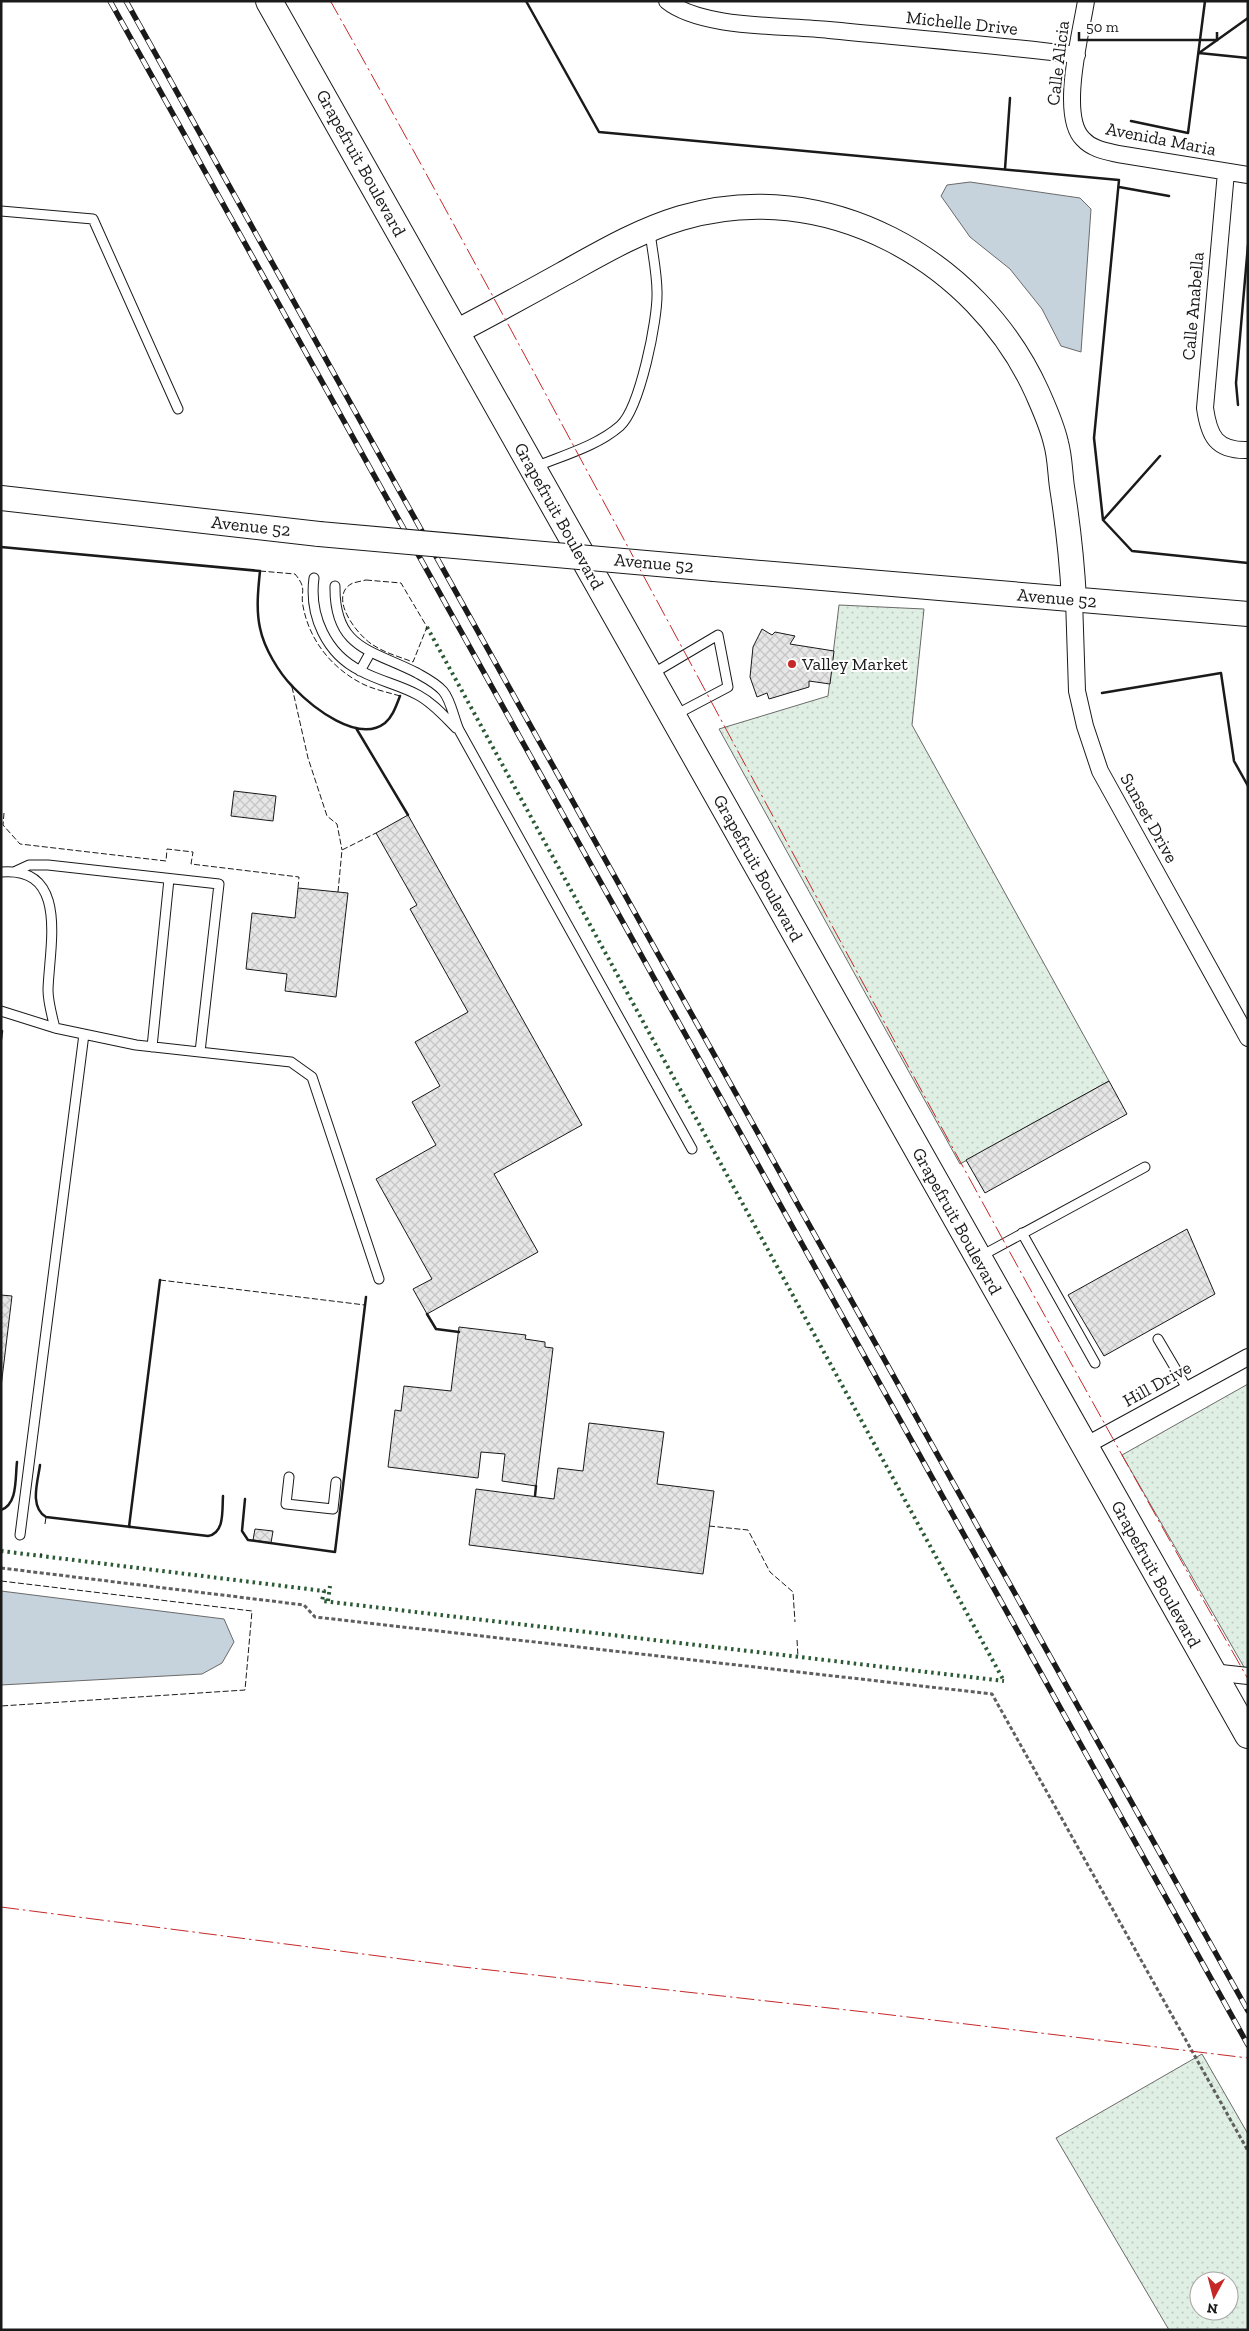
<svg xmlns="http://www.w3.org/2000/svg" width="1249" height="2331" font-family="'Zilla Slab',serif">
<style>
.grass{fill:url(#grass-dots);stroke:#6a6a6a;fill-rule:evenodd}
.water{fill:#c6d2dc;stroke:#6a6a6a}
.building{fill:url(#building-cross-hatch);stroke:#1a1a1a}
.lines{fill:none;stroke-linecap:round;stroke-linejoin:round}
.service-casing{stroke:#1a1a1a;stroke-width:11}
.minor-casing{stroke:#1a1a1a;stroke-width:18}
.secondary-casing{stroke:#1a1a1a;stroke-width:26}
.primary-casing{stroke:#1a1a1a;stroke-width:28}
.path{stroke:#5f5f5f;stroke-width:3;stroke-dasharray:4 2.5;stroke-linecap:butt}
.service{stroke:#fff;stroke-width:9}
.minor{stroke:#fff;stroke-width:16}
.secondary{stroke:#fff;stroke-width:24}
.primary{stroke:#fff;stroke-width:26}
.rail-casing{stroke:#1a1a1a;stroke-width:5.5}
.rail{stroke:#fff;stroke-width:4;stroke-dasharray:11;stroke-linecap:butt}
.secondary-bridge-casing{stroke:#1a1a1a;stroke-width:26;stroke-linecap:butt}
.secondary-bridge{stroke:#fff;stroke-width:24}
.hedge{stroke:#2b5a34;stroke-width:4;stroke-dasharray:2.5 4;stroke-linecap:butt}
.fence{stroke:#1a1a1a;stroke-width:1;stroke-dasharray:6 2.5;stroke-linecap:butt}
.wall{stroke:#1a1a1a;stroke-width:2.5}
.power{stroke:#c62828;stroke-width:1;stroke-dasharray:18 4 2.5 4;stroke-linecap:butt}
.poi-dot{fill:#c62828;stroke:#fff;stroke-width:2}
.labels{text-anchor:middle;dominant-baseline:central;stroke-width:4;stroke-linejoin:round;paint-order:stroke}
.street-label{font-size:18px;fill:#1a1a1a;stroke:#fff}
.poi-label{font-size:18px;fill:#1a1a1a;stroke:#fff;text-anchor:start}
</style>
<defs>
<pattern id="grass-dots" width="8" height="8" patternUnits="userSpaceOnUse" patternTransform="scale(1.25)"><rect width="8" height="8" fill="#e0efe3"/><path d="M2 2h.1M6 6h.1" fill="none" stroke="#c0ccc2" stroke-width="1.8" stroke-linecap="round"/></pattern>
<pattern id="building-cross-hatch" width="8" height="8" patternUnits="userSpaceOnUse" patternTransform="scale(1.25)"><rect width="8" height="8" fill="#e6e6e6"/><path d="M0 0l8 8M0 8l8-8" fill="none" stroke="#c5c5c5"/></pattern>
</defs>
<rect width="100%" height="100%" fill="#fff"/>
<!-- grass -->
<path class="grass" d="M839 605 924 609 912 725 1109 1081 960 1164 719 729 828 696Z
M1248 1384V1674L1122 1455Z
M1202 2054 1248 2134V2330H1169L1056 2138ZM1199 2281H1229V2311H1199Z"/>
<!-- water -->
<path class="water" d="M970 182 1080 198 1091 209 1081 352 1061 346 1042 309 1010 269 970 237 941 196 947 185Z
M1 1591 224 1619 234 1642 222 1663 202 1674 1 1685Z"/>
<!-- building -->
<path class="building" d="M762 629 772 635 775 632 795 636 790 644 834 651 830 684 809 681V687L769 699 767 693 757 697 750 677 753 647Z
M234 791 276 796 273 821 231 816Z
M408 815 582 1125 494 1174 538 1252 427 1314 413 1289 432 1279 376 1179 436 1145 412 1102 440 1086 415 1042 468 1012 410 909 417 905 376 833Z
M298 888 348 893 336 997 285 991 287 974 246 969 252 913 295 918Z
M1109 1081 1127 1114 985 1193 966 1160Z
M1187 1229 1215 1294 1104 1356 1068 1295Z
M1 1295 12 1296 1 1387Z
M459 1327 526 1335 525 1339 545 1342V1347L553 1348 536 1486 502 1481 505 1454 481 1452 478 1478 388 1467 395 1410 401 1411 404 1386 451 1391Z
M589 1423 664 1432 657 1484 714 1491 703 1574 469 1545 476 1489 554 1499 558 1468 583 1471Z
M255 1529 273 1531 271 1543 253 1540Z"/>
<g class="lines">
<!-- service casing -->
<g class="service-casing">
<path id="service" d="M1 211 93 219 178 409
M535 467C564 455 597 446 620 426 640 408 658 319 657 292 657 272 652 251 650 231
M314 578C309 615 326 654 361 671 379 681 400 685 418 695 433 703 444 716 456 728
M335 586C334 649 372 650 417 673 426 678 436 683 443 691 451 700 454 719 459 730L692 1149
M360 671 370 653
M652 674 718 635 728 687 675 715
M16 871 29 865H48L219 884 200 1052
M1 872C70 866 49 948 48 990 48 1002 52 1016 55 1028L1 1011
M55 1028 136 1045 291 1062 312 1077 379 1279
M152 1047 169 879
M1022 1233 1095 1363
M981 1256 1145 1167
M1158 1339 1188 1390
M289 1477 286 1504 333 1509 336 1482
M20 1535 84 1034"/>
</g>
<!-- minor casing -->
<g class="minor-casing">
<path id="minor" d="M667 1C702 29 784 25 829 30 912 38 995 45 1077 55
M1086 1C1081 33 1059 116 1083 139 1092 149 1105 151 1118 154L1248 175
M1226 172 1205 408C1209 436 1216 451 1248 450
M1074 599 1077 691 1085 726 1100 771 1248 1038
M1085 1446 1248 1357
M1212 1672 1248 1676"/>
</g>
<!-- secondary casing -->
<g class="secondary-casing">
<path id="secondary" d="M456 332C492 313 527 294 563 274 601 253 638 231 681 218 824 175 977 259 1037 392 1044 408 1052 425 1056 443 1060 457 1060 473 1062 487 1068 525 1072 562 1074 599
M1 498 319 534
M714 569 1248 614"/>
</g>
<!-- primary casing -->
<g class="primary-casing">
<path id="primary" d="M269 1 1248 1735"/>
</g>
<!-- path -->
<path class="path" d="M1 1568 304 1605 315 1617 992 1694 1248 2151"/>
<!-- service -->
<use href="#service" class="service"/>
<!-- minor -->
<use href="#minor" class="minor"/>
<!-- secondary -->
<use href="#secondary" class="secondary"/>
<!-- primary -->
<use href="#primary" class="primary"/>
<!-- rail casing -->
<g class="rail-casing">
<path id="rail" d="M110 1 1248 2045
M126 1 1248 2011"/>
</g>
<!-- rail -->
<use href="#rail" class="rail"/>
<!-- secondary-bridge casing -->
<g class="secondary-bridge-casing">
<path id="secondary-bridge" d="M319 534 714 569"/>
</g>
<!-- secondary-bridge -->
<use href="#secondary-bridge" class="secondary-bridge"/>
<!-- hedge -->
<path class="hedge" d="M427 627 1004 1681
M1 1551 324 1591 322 1601 1004 1681
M328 1601 330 1586"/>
<!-- fence -->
<path class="fence" d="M260 571 295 574C308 590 300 590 303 606 309 639 330 666 359 682 371 689 387 692 400 696
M366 580 401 583 427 627 413 662C400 657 385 653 373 645 358 636 328 598 351 584 355 582 362 581 366 580Z
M292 687 308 758 327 816 337 824 342 850
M4 813 3 825 20 844 166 861 167 849 193 852 191 864 299 877 298 888
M338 892 342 850 376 833
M160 1280 365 1305
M45 1524 46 1517
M709 1526 748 1530 770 1572 793 1592 795 1622
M41 1556V1553
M1 1581 252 1611 245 1690 1 1706
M797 1640 798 1657"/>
<!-- wall -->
<path class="wall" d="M526 1 599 132 1119 180 1094 438 1103 520 1132 551 1248 563
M1199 53 1248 18
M1199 53 1248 58
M1131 121 1188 133 1205 1
M1005 169 1010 98
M1119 187 1169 196
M1238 405 1236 383 1248 245
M1104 519 1160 456
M1 547 260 571C258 590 256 610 260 628 264 648 279 673 293 687 312 707 358 744 385 723 393 716 396 706 400 696
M1102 693 1221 673 1234 761 1248 786
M356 728 408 815
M1 1039 2 1031
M427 1314 436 1329 459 1332
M40 1465C38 1481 29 1507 46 1517L208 1536C225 1533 222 1510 223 1496
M535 1496 536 1486
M245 1499 242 1531 248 1540 335 1552 366 1297
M1 1510C18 1504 15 1478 17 1462
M129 1527 160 1280"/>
<!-- power -->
<path class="power" d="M328 1 331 2C456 225 576 451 698 677 878 1012 1060 1348 1248 1679
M1 1907 463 1967 883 2014 1248 2058"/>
</g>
<!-- markers -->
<circle class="poi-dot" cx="792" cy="664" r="5"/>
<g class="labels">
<!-- street labels -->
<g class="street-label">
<text transform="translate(962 23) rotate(6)">Michelle Drive</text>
<text transform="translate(1058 63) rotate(-83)">Calle Alicia</text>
<text transform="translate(1161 139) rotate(11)">Avenida Maria</text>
<text transform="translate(361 163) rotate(61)">Grapefruit Boulevard</text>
<text transform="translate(1193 306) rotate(-85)">Calle Anabella</text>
<text transform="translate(559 516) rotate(61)">Grapefruit Boulevard</text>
<text transform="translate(251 526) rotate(6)">Avenue 52</text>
<text transform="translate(654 563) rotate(5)">Avenue 52</text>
<text transform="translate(1057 598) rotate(5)">Avenue 52</text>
<text transform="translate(1149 818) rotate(61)">Sunset Drive</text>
<text transform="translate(758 868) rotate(61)">Grapefruit Boulevard</text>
<text transform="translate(957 1221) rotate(61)">Grapefruit Boulevard</text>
<text transform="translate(1157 1384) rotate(-29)">Hill Drive</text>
<text transform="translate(1156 1574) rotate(61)">Grapefruit Boulevard</text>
</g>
<!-- poi labels -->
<g class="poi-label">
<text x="802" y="664">Valley Market</text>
</g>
</g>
<!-- border -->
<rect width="1249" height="2331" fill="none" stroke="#1a1a1a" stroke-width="5"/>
<!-- north arrow -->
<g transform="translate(1214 2296) rotate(187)"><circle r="24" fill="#ffffff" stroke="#a3a3a3"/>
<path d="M0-4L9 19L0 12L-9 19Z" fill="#c62828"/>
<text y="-8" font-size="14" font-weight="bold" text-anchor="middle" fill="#1a1a1a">N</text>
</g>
<!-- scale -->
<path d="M1079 32v8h138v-8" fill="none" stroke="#1a1a1a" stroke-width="2.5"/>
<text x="1086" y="32" font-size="15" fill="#1a1a1a" stroke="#ffffff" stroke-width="4" paint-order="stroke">50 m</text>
</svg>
